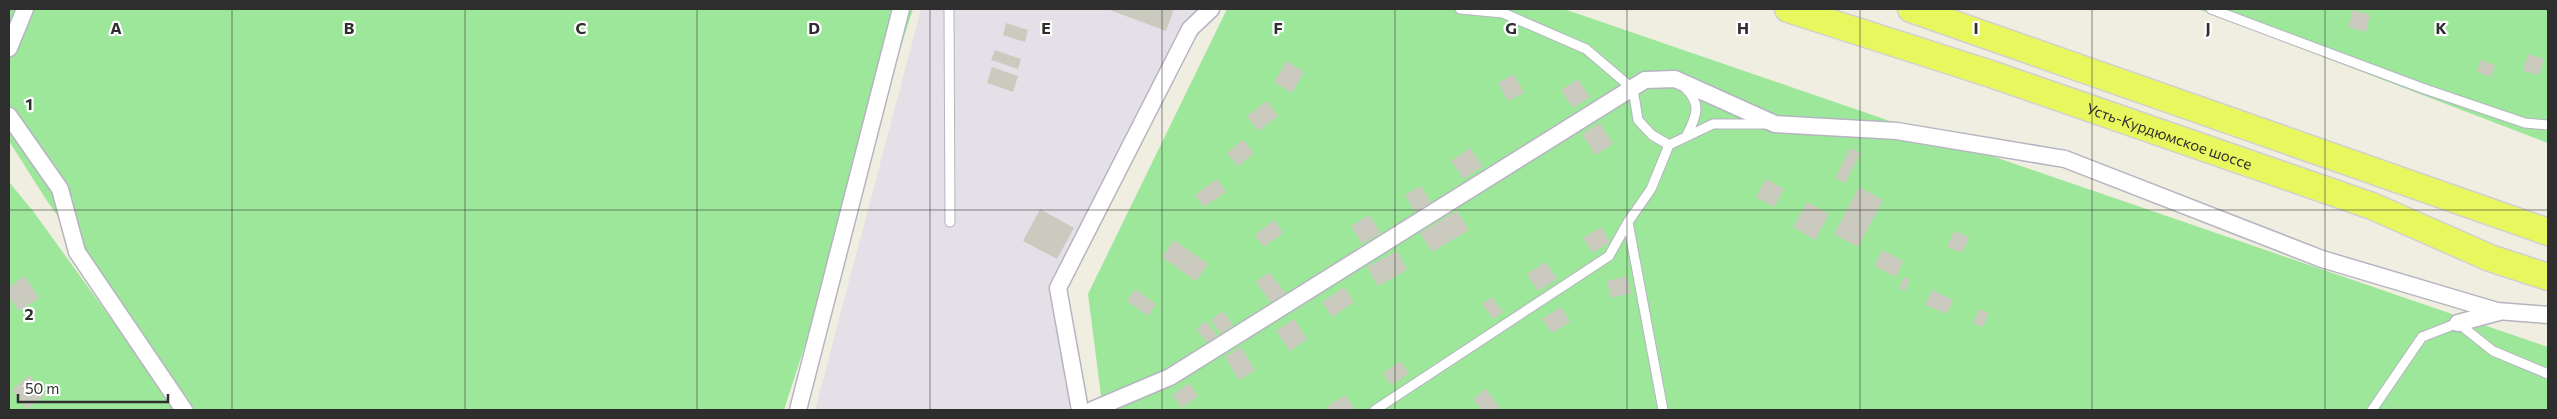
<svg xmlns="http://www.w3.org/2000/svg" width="2557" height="419" font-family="Commissioner,sans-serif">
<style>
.industrial{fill:#e5e0e8}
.green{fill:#9de79b}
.building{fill:#cbcabf}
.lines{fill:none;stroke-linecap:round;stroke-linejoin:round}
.service-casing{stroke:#b5b4c1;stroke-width:11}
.minor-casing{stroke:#b5b4c1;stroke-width:19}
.primary-casing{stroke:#d1d1d1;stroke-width:29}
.service{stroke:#fff;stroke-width:9}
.minor{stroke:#fff;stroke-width:16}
.primary{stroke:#e9f75e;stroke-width:26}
.grid{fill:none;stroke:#2e2e2e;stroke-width:1;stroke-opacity:0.55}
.labels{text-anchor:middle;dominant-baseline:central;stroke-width:4.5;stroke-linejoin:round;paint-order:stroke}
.street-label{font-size:15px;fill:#2e2e2e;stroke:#fff}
.grid-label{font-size:16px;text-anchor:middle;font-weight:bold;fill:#2e2e2e;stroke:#fff;stroke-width:4.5;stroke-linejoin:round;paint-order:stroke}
</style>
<rect width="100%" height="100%" fill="#efeee0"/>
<!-- industrial -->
<path class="industrial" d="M921 9H1196L1050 291 1074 410H815Z"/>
<!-- green -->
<path class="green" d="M9 9H913L784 410H195L47 201 9 141Z
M1227 9H1564L2548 347V410H1093L1101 396 1088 294Z
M2198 9H2548V143Z
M9 182 33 211 177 410H9Z"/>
<!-- building -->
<path class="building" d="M1107 9H1174L1166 31Z
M2353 10 2370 15 2366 32 2348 27Z
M1006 23 1028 30 1025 42 1003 35Z
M995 50 1021 59 1018 69 991 60Z
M2528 54 2544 59 2539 75 2523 71Z
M2480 60 2495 65 2491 77 2477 72Z
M1287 61 1304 72 1292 93 1274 82Z
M992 67 1018 76 1013 92 987 83Z
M1514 74 1524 93 1508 101 1498 83Z
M1578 79 1590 97 1573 108 1561 90Z
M1267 101 1278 116 1258 131 1247 116Z
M1600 123 1613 144 1595 155 1582 134Z
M1243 140 1254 153 1238 166 1227 153Z
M1470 148 1483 166 1464 179 1451 161Z
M1850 148 1861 153 1845 183 1835 178Z
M1217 179 1226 192 1204 207 1195 195Z
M1766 179 1784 189 1774 207 1756 197Z
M1421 186 1431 203 1415 212 1405 195Z
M1859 187 1883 200 1858 247 1834 234Z
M1807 202 1829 214 1815 240 1793 227Z
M1040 209 1074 228 1057 259 1023 241Z
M1457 211 1469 230 1432 252 1420 233Z
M1369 215 1381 233 1362 244 1351 226Z
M1274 220 1283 233 1264 247 1255 235Z
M1601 227 1610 242 1593 253 1583 238Z
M1954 231 1969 237 1962 253 1947 247Z
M1174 240 1208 264 1196 281 1162 257Z
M1882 250 1903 261 1896 277 1874 266Z
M1397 251 1407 270 1378 286 1367 267Z
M1546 262 1557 279 1538 291 1527 274Z
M1269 272 1286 294 1272 304 1256 282Z
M24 276 39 298 19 311 9 297V287Z
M1627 276 1631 293 1611 298 1607 281Z
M1904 277 1910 279 1905 291 1899 288Z
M1344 287 1354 302 1332 317 1322 302Z
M1135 289 1156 304 1148 316 1127 301Z
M1932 290 1953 300 1947 314 1925 305Z
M1492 297 1503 312 1493 319 1482 304Z
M1561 307 1570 322 1552 333 1542 319Z
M1979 309 1989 313 1983 327 1973 323Z
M1223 311 1233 325 1221 334 1211 320Z
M1294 319 1307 339 1290 351 1276 331Z
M1206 321 1219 338 1210 346 1196 329Z
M1241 347 1255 370 1239 380 1225 357Z
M1401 361 1409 374 1391 385 1383 373Z
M29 375 45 395 27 409 12 390Z
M1189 383 1198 396 1182 408 1172 395Z
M1486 389 1500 408 1496 410H1482L1473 399Z
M1345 395 1355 410H1330L1327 407Z"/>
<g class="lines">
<!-- service casing -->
<g class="service-casing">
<path id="service" d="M949 9 950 222
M1460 9 1503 13 1586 49 1633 89 1638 120 1652 135 1669 145
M2211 9 2422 88 2525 123 2548 125
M1686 89C1702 104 1696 117 1687 135
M1628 222 1663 410
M1375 410 1609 256 1628 222 1651 189 1669 145 1713 124H1767
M2372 410 2422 337 2458 323 2493 351 2548 374"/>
</g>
<!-- minor casing -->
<g class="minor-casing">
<path id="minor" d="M9 48 25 9
M9 116 60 189 77 252 184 410
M2458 323 2499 312
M798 410 901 9
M1080 410 1058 288 1190 29 1211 9
M1092 410 1170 377 1645 80 1675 79 1775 124 1897 131 2065 159 2322 259 2497 311 2548 315"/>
</g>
<!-- primary casing -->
<g class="primary-casing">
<g id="primary">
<path id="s1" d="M1788 9 1991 74 2372 206 2490 258 2548 277"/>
<path d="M1911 9 2548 232"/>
</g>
</g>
<!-- service -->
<use href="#service" class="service"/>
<!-- minor -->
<use href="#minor" class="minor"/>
<!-- primary -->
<use href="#primary" class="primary"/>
</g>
<!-- grid -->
<path class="grid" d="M232 9V410M465 9V410M697 9V410M930 9V410M1162 9V410M1395 9V410M1627 9V410M1860 9V410M2092 9V410M2325 9V410M9 210H2548"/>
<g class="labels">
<!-- street labels -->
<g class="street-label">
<text stroke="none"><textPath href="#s1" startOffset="402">Усть-Курдюмское шоссе</textPath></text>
</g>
</g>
<g class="grid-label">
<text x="116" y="34">A</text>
<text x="349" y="34">B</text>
<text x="581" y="34">C</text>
<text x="814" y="34">D</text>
<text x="1046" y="34">E</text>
<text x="1278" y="34">F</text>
<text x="1511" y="34">G</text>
<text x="1743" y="34">H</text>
<text x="1976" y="34">I</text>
<text x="2208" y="34">J</text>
<text x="2441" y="34">K</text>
<text x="29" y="110">1</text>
<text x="29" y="320">2</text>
</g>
<!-- border -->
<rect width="2557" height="419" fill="none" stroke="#2e2e2e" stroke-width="20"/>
<!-- scale -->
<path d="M18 394v8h150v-8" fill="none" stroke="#2e2e2e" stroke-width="2.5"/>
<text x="25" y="394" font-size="15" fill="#2e2e2e" stroke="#ffffff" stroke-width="4" paint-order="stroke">50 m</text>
</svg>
